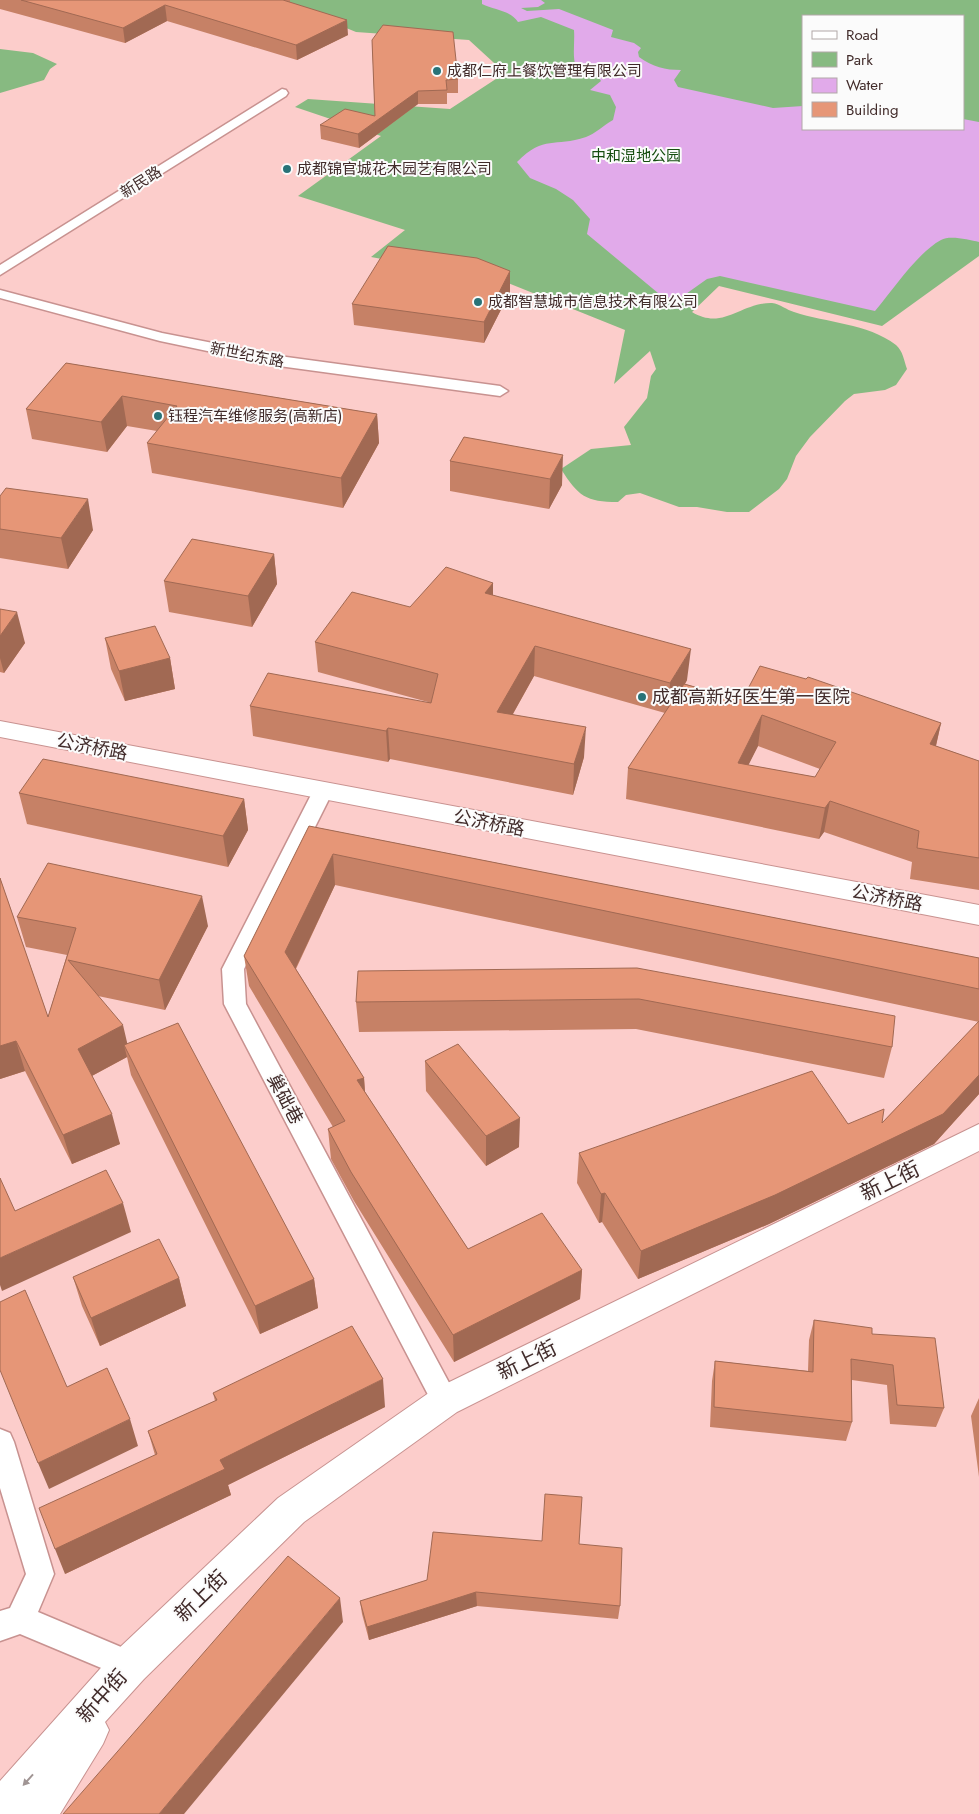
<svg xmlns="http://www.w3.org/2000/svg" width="979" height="1814" font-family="Jost,'Noto Sans SC',sans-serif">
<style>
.green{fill:#87ba81;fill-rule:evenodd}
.water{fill:#e1aaea}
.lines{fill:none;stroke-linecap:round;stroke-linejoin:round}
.street-casing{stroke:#c89290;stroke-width:3}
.secondary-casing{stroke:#c89290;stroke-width:2}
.street{fill:#fff;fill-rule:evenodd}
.secondary{fill:#fff;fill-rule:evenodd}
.wall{fill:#c68166;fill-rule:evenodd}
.shaded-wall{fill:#a16953}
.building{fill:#e69677;stroke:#a16953;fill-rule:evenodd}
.oneway{fill:#a09594}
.poi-dot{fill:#297378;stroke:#fbfbfb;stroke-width:2}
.labels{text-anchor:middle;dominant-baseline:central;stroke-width:4;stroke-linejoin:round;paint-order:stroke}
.far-poi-label{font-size:15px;fill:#412b2a;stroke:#fbfbfb;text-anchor:start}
.far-park-label{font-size:15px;fill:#154d0f;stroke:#fbfbfb}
.far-street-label{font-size:15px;fill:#412b2a;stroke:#fbfbfb}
.poi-label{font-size:18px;fill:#412b2a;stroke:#fbfbfb;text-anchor:start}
.street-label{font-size:18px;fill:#412b2a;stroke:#fbfbfb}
.near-street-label{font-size:21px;fill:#412b2a;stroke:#fbfbfb}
</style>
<rect width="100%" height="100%" fill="#fccdcb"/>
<!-- green -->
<path class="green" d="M278 0H979V256L882 326 719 286 692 312C723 331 741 302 772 303 780 304 787 310 794 312 827 323 867 323 896 345 903 351 904 361 907 369L896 385 885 390 854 394 845 401 810 437 796 456 787 479 779 489 749 512H727L697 507H679L640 493 626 495 618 502C586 502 578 496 561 469L591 449 631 445 624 427 647 398 651 376 656 369 650 351 614 384 625 330 503 281 371 257 405 230 298 196 381 136 295 107 308 99 450 109 505 73 469 40 356 32ZM803 16H963V129H803Z
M0 49 33 53 57 64 50 69 44 80 0 93Z"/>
<!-- water -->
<path class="water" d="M482 0H541L545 3 538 7 521 8 527 11 559 9 613 30 611 37 634 43 641 48 638 52 639 57C653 67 665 70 681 70L674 80 678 87 773 108 803 106V129H963V119L979 122V242C969 240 950 235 941 240 917 253 893 290 875 311L720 276 707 279 676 301 658 293 587 234 590 219 573 200 556 189 530 178 517 162C545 134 554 148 586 137 595 134 604 125 613 120L616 107 610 95 590 90 601 81 596 73 576 68C572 55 575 44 574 30L541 17 518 22C510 10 494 10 482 4Z"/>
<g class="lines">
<!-- street casing -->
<g class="street-casing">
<path id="street" d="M282 89 286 90 288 93 286 96 0 275V265Z
M0 290 162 333 279 356 500 386 508 391 500 396 279 366 160 341 0 298Z
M323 784 330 786 333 791 244 969 246 1004 454 1392 458 1401 454 1410 445 1413 436 1410 224 1004 222 969 313 791 316 786Z
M0 1429 10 1433 14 1442 54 1574 38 1612 140 1655 145 1665 140 1675 130 1680 20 1634 0 1641V1611L10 1608 26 1574 0 1488Z"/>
</g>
<!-- secondary casing -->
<g class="secondary-casing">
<path id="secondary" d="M0 721 979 905V925L0 737Z
M979 1124V1151L457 1412 304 1522 144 1679 105 1722 109 1730 103 1744 60 1814H0V1781L116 1651 278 1498 433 1390Z"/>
</g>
<!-- street -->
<use href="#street" class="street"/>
<!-- secondary -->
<use href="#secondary" class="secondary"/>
</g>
<!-- wall -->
<path class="wall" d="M0 0H290V2L348 35 297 60 167 21 125 43 0 9Z
M372 40 458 79V93H447V104H418L359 148 321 139 320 125 375 116Z
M510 271V292L484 343 354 325 352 304Z
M66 363 377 414 379 443 343 508 152 473 147 443 157 431 127 426 107 452 32 439 26 409Z
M464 437 562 485 549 509 450 491V461Z
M0 496 93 530 68 569 0 558Z
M274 554 277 584 252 627 169 612 164 581Z
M493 583V596L687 680 685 684 742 700 941 723 936 746 979 761V890L910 879 912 862 824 832 819 839 626 799 628 768 665 713 534 676 513 714 584 757 573 795 390 759 388 762 253 736 250 706 428 702 318 672 315 642 410 607ZM758 746 820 769 815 777 748 765Z
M0 609 25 643 4 673 0 672Z
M105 638 170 658 175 689 125 701 111 669Z
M19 793 244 799 248 830 228 867 27 824Z
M309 826 979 958V1094L934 1144 769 1224 638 1279 602 1222 599 1223 577 1183 579 1153 848 1124 882 1123 979 1022 335 885 296 969 364 1078 365 1092 468 1249 582 1270 580 1299 454 1362 354 1201 331 1159 328 1129 333 1127 249 986 244 956Z
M0 878 48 1017 67 955 26 947 17 917 208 926 165 1010 98 996 127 1043 314 1279 318 1308 260 1334 131 1075 127 1057 92 1076 120 1144 72 1164 25 1071 0 1079Z
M637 968 892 1047 884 1078 636 1029 359 1032 356 1002Z
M425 1061 519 1147 486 1166 426 1091Z
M73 1277 179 1278 186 1306 100 1346 82 1306Z
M814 1320 872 1334 944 1408 936 1427 890 1424 887 1385 852 1380V1422L846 1441 710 1427 712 1381 715 1361 808 1371 809 1340Z
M213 1393 385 1407 228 1485 231 1495 65 1574 155 1455 148 1431 215 1401Z
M979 1398V1477L971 1416Z
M579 1544 620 1606 618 1619 477 1606 369 1640 362 1614 360 1601Z"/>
<!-- shaded-wall -->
<path class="shaded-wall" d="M165 5 167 21 125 43 123 28Z
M347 20 348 35 297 60 296 45Z
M418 91V104L359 148 358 134Z
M510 271V292L484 343V322Z
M122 396 127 426 107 452 101 422Z
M377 414 379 443 343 508 341 478Z
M563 455 562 485 549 509 550 479Z
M88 499 93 530 68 569 61 538Z
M274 554 277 584 252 627 248 596Z
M493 583V613L485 593Z
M17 612 25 643 4 673 0 658V636Z
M535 646 534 676 497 742V712Z
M691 649 687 680 668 714 670 683Z
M170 658 175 689 125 701 119 671Z
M762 715 758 746 736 790 738 763Z
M941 723 934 754 930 744Z
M586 727 584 757 573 795 574 764Z
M388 728 390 759 388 762 386 731Z
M244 799 248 830 228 867 223 836Z
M830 801 824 832 819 839 825 808Z
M333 854 335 885 289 982 285 952Z
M202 896 208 926 165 1010 159 980Z
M123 1025 130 1055 124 1045 127 1057 86 1079 78 1049Z
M16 1041 25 1071 0 1079V1046Z
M979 1075V1094L934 1144 769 1224 638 1279 641 1251Z
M364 1078 366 1108 357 1080Z
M112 1114 120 1144 72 1164 63 1135Z
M520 1118 519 1147 486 1166V1136Z
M605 1193 602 1222 599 1223 601 1194Z
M123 1203 131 1232 2 1291 0 1285V1258Z
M582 1270 580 1299 454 1362 453 1335Z
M179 1278 186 1306 100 1346 91 1318Z
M314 1279 318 1308 260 1334 255 1306Z
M383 1379 385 1407 228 1485 231 1495 65 1574 55 1549 220 1460Z
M130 1419 138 1446 49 1489 38 1463Z
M476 1592 477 1606 369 1640 367 1627Z
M340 1598 343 1622 184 1814H159Z"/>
<!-- building -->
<path class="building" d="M21 0H283L347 20 296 45 165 5 123 28Z
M383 25 453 32 458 79 446 80 447 90 418 91 358 134 320 125 345 109 375 116 372 40Z
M388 246 477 258 510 271 484 322 352 304Z
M66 363 377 414 341 478 147 443 177 406 122 396 101 422 26 409Z
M464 437 563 455 550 479 450 461Z
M6 488 88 499 61 538 0 529V496Z
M192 539 274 554 248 596 164 581Z
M446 567 493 583 485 593 691 649 670 683 535 646 497 712 586 727 574 764 388 728 386 731 250 706 268 673 431 703 438 674 315 642 352 592 410 607Z
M0 609 17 612 0 636Z
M155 626 170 658 119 671 105 638Z
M760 666 806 679 808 677 941 723 930 744 979 761V858L917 848 919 831 830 801 825 808 628 768 684 684 742 700ZM762 715 836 742 815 777 738 763Z
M43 759 244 799 223 836 19 793Z
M309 826 979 958V989L333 854 285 952 364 1078 357 1080 468 1249 542 1213 582 1270 453 1335 351 1172 328 1129 345 1121 244 956Z
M48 863 202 896 159 980 68 960 123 1025 78 1049 112 1114 63 1135 16 1041 0 1046V878L48 1017 76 928 17 917Z
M637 968 895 1016 892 1047 639 999 356 1002 358 971Z
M979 1021V1075L943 1114 775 1195 641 1251 605 1193 601 1194 579 1153 812 1071 848 1124 884 1109 882 1123Z
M178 1023 314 1279 255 1306 124 1045Z
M458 1044 520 1118 486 1136 425 1061Z
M106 1170 123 1203 0 1258V1178L15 1211Z
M159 1239 179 1278 91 1318 73 1277Z
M25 1290 67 1387 107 1368 130 1419 38 1463 0 1370V1302Z
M814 1320 872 1328V1334L935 1338 944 1408 897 1405 893 1365 851 1359 852 1422 714 1407 715 1361 813 1372Z
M352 1326 383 1379 220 1460 225 1469 55 1549 39 1508 157 1454 148 1431 217 1400 213 1393Z
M545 1494 582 1497 579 1544 622 1548 620 1606 476 1592 367 1627 360 1601 427 1580 433 1532 542 1541Z
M288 1556 340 1598 159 1814H63Z"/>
<!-- one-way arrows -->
<defs><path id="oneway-solid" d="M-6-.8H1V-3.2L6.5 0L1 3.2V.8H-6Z" transform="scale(1.25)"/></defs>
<use class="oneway" href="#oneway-solid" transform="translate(28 1780) rotate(132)"/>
<!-- markers -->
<g class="poi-dot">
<circle cx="437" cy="71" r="5"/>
<circle cx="287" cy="169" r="5"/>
<circle cx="478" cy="302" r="5"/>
<circle cx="158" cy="416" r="5"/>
<circle cx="642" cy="697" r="5"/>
</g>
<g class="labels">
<!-- far-poi labels -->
<g class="far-poi-label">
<text x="447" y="71">成都仁府上餐饮管理有限公司</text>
<text x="297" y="169">成都锦官城花木园艺有限公司</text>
<text x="488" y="302">成都智慧城市信息技术有限公司</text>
<text x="168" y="416">钰程汽车维修服务(高新店)</text>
</g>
<!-- far-park labels -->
<g class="far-park-label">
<text x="636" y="156">中和湿地公园</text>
</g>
<!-- far-street labels -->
<g class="far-street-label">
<text transform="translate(141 182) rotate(-32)">新民路</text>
<text transform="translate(247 355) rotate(11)">新世纪东路</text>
</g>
<!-- poi labels -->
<g class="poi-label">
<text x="652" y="697">成都高新好医生第一医院</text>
</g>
<!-- street labels -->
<g class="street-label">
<text transform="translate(92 747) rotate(11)">公济桥路</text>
<text transform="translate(489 823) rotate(11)">公济桥路</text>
<text transform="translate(887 898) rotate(11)">公济桥路</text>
<text transform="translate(285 1099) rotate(62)">巢础巷</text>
</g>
<!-- near-street labels -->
<g class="near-street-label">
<text transform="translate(890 1181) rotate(-26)">新上街</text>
<text transform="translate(527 1360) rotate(-26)">新上街</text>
<text transform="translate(201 1596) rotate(-44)">新上街</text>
<text transform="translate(102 1696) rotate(-48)">新中街</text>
</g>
</g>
<!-- legend -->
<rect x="802" y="15" width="162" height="115" fill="#fbfbfb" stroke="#b1a8a7"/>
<rect x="812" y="31" width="25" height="8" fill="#ffffff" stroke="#b1a8a7"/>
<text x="846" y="40" font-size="15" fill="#412b2a">Road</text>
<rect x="812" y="52" width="25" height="15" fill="#87ba81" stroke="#b1a8a7"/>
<text x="846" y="65" font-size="15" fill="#412b2a">Park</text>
<rect x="812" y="78" width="25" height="15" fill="#e1aaea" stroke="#b1a8a7"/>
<text x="846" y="90" font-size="15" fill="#412b2a">Water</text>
<rect x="812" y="102" width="25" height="15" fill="#e69677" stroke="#b1a8a7"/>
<text x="846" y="115" font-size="15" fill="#412b2a">Building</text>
</svg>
